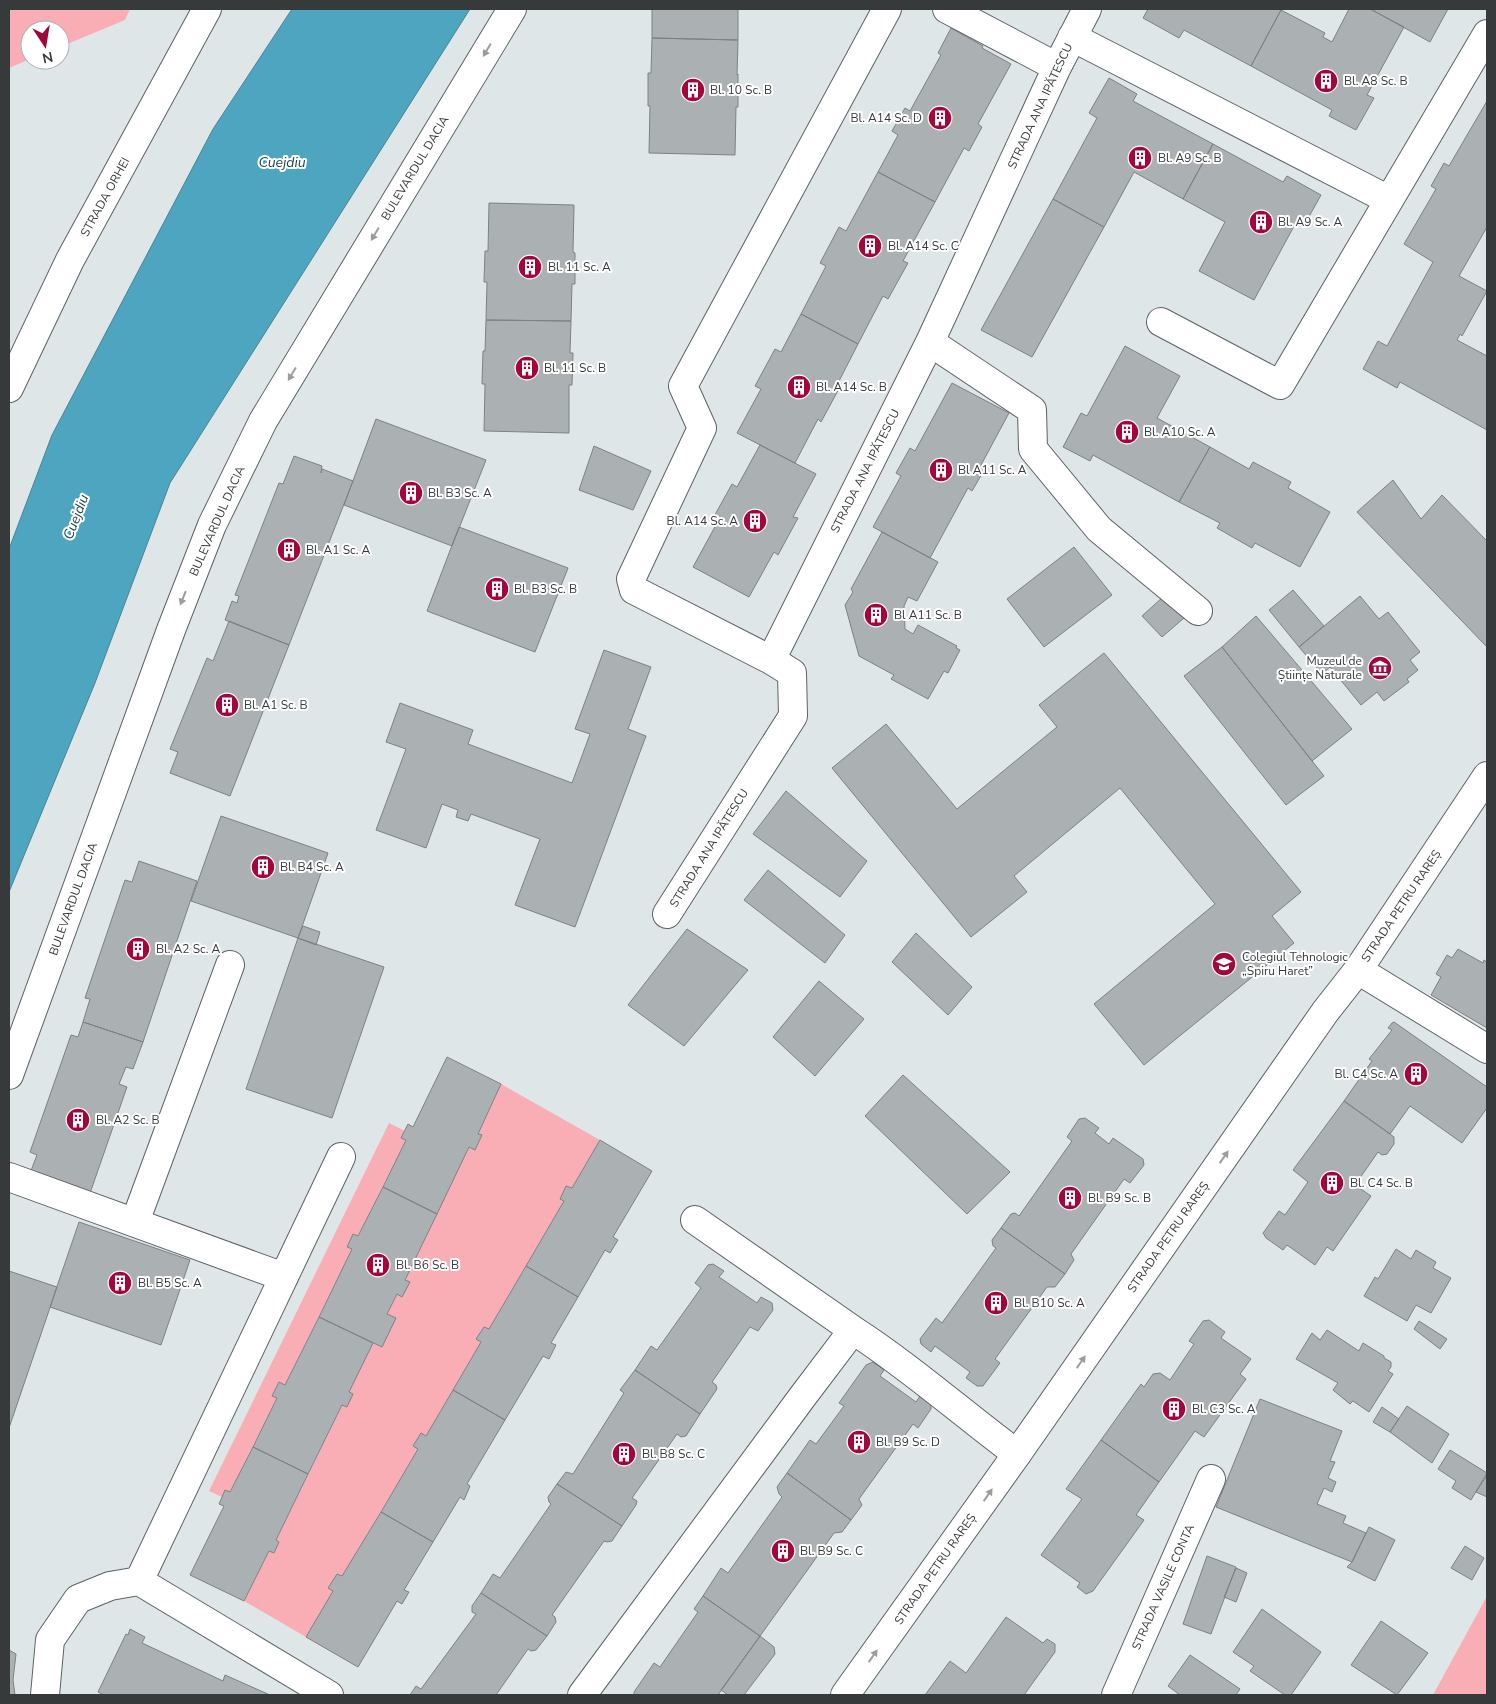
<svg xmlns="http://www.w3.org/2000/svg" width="1496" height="1704" font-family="'Nunito Sans',sans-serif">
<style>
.green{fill:#f9aeb6}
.water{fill:#4ea5bf;stroke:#478597}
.building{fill:#abb1b3;stroke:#7c8284}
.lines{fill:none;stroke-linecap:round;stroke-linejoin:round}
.minor-casing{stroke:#5c6264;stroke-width:30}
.major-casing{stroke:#5c6264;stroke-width:30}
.minor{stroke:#fff;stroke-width:28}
.major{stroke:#fff;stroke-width:28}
.oneway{fill:#9b9c9d}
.labels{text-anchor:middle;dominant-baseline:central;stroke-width:4;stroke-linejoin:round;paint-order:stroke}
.poi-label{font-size:12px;fill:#373a3b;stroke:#fff;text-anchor:start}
.street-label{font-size:12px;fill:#373a3b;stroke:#fff}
.water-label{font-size:14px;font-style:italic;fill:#214854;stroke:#fff}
</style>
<rect width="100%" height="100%" fill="#dfe6e8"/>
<!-- green -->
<path class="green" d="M9 9H130L125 20 60 47V30H30V59L9 68Z
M501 1084 600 1140 572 1188 567 1186 560 1199 564 1201 489 1329 484 1327 477 1339 481 1342 426 1436 413 1446 418 1449 306 1637 244 1601 269 1551 274 1553 279 1542 276 1540 373 1343 382 1347 387 1314 397 1294 402 1296 409 1282 405 1280 469 1147 475 1149 481 1135 478 1134Z
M389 1123 405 1131 401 1138 406 1140 358 1236 353 1234 347 1247 352 1249 285 1385 279 1382 272 1396 277 1398 230 1492 222 1497 209 1491Z
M1487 1596V1695H1433Z"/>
<!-- water -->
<path class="water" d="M292 9H470L170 483 95 683 9 892V549L52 435 213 129Z"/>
<!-- building -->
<path class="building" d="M652 9H738V40L652 38Z
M1148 9H1278L1281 10 1251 66 1184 30 1179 38 1143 18Z
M1349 9H1370L1404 27 1367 95 1374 98 1356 130 1329 116 1332 110 1251 66 1281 10 1325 33 1323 37 1332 42Z
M1376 9H1448L1430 42 1374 11Z
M951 28 983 46 982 48 1011 64 978 124 982 127 969 151 964 148 935 202 878 172 898 135 892 131 905 108 910 111 941 55 938 53Z
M652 38 738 40 737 75 738 74V107H736L735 155 649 153 650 106H648V73H651Z
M1109 78 1137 94 1133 101 1213 144 1183 199 1134 172 1104 227 1053 199 1097 118 1089 113Z
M1487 101V227L1459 276 1487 291 1462 336 1460 334 1457 340 1487 356V430L1400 382 1397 388 1363 369 1378 341 1387 346 1433 262 1404 244 1436 189 1431 186 1444 163 1449 166Z
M1213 144 1283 182 1287 176 1321 195 1306 222 1299 217 1254 300 1199 271 1225 222 1183 199Z
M878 172 935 202 903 261 908 263 888 299 883 296 858 344 801 314 826 266 820 263 839 227 846 231Z
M1053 199 1104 227 1032 357 981 330Z
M489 203 574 205 573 252 575 253V284H572L571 321 486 320 487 282H484L485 251H488Z
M801 314 858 344 838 383 841 385 821 422 818 419 795 463 737 433 761 389 755 386 775 349 781 352Z
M486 320 571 321 570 353H573L572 385H569V433L484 431 485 384H482L483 351H485Z
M1125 346 1180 376 1157 418 1210 447 1179 502 1093 455 1090 461 1063 447 1081 413 1087 416Z
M952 383 1009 413 981 465 986 467 972 491 968 488 930 558 873 527 901 476 896 473 910 448 915 451Z
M376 419 486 460 452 546 344 505Z
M760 445 816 474 793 517 798 518 778 555 774 552 749 597 693 567 717 523 712 520 732 484 737 487Z
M594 446 651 471 633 510 579 490Z
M1210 447 1249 469 1253 462 1291 482 1288 488 1330 512 1300 567 1255 543 1252 548 1217 528 1220 523 1179 502Z
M294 456 322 466 321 473 322 469 353 481 289 645 225 620 232 601 237 603 239 596 235 595 279 483 283 484Z
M1393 480 1421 519 1442 495 1487 541V647L1357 512Z
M459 527 568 568 535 652 427 611Z
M882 532 938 562 917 601 908 597 904 606 905 629 913 634 918 625 957 646 956 648 960 650 948 673 944 671 928 699 891 679 894 675 859 656 845 605 853 592 851 589Z
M1074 547 1112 595 1044 647 1007 599Z
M1293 590 1324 626 1299 647 1269 610Z
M1164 596 1184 618 1162 637 1142 616Z
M1360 596 1379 619 1388 612 1420 652 1410 660 1418 670 1407 679 1409 682 1384 701 1377 692 1361 705 1330 667 1322 674 1299 647Z
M1256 616 1352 729 1312 761 1222 647Z
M229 621 289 645 230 796 170 773 178 752 170 749 207 658 213 661Z
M1222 647 1324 776 1286 805 1184 676Z
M604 650 651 667 628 729 646 736 575 927 515 905 540 839 471 814 468 821 456 817 458 810 442 804 426 848 376 830 406 749 386 742 400 703 473 730 468 744 572 783 590 734 575 729Z
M1104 653 1301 892 1272 916 1294 943 1144 1065 1094 1004 1215 904 1120 788 1014 876 1027 892 971 937 832 768 886 724 957 809 1057 727 1039 705Z
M786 791 867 861 840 897 753 834Z
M221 816 328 853 298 938 191 901Z
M139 861 197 881 143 1042 83 1022 90 999 85 998 125 880 132 882Z
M768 870 845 935 825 963 744 900Z
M303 926 320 932 316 945 298 938Z
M687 929 748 970 684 1046 628 1005Z
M916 933 972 987 948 1015 892 962Z
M298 938 384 967 332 1118 246 1089Z
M1458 949 1483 963 1484 960 1487 962V1028L1431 995 1441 977 1436 974 1447 955 1452 958Z
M819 981 864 1019 815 1076 773 1037Z
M83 1022 143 1042 133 1069 126 1067 119 1084 127 1087 89 1196 29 1176 37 1155 30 1152 71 1035 78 1037Z
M1394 1022 1487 1087V1108L1462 1143 1410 1106 1390 1134 1344 1101 1372 1061 1369 1059 1392 1030 1388 1028 1392 1023Z
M447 1057 501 1084 478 1134 482 1135 475 1150 469 1147 437 1214 383 1187 406 1140 401 1138 408 1124 413 1127Z
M903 1075 1010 1172 967 1214 865 1116Z
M1344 1101 1390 1134 1394 1137V1144L1387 1154 1382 1155 1378 1152 1355 1185 1371 1196 1333 1251 1327 1247 1315 1265 1287 1245 1283 1250 1266 1238 1263 1233 1279 1211 1285 1215 1308 1182 1293 1170Z
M1085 1118 1099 1128 1095 1133 1109 1144 1113 1138 1143 1159 1144 1165 1130 1183 1124 1179 1071 1254 1074 1260 1065 1274 1001 1228 1011 1214 1015 1213 1019 1216 1072 1141 1067 1137 1079 1119Z
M600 1140 652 1171 613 1237 618 1240 610 1253 605 1250 578 1297 526 1266 564 1201 560 1199 566 1186 572 1188Z
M383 1187 437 1214 405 1280 410 1282 402 1297 397 1294 387 1314 396 1318 382 1347 319 1317 352 1249 347 1247 353 1234 358 1236Z
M79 1222 190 1260 161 1345 50 1307Z
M1001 1228 1065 1274 1055 1287H1047L995 1359 1000 1363 983 1386H977L966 1378 970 1372 935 1346 931 1352 921 1344 920 1339 936 1318 942 1323 996 1248 993 1246 992 1240Z
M1396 1249 1411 1259 1416 1250 1436 1262 1433 1268 1451 1278 1431 1313 1416 1305 1407 1321 1364 1296 1375 1277 1378 1279Z
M713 1264 724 1271 719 1277 757 1303 761 1297 772 1303 773 1310 758 1331 750 1327 712 1382 716 1385 717 1389 700 1414 635 1370 651 1346 657 1350 701 1288 695 1283 708 1265Z
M526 1266 578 1297 551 1343 556 1345 549 1359 543 1356 505 1420 453 1390 481 1342 476 1339 484 1327 489 1329Z
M9 1271 57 1287 9 1428Z
M319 1317 373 1343 349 1392 353 1394 347 1407 342 1405 308 1474 253 1447 277 1398 272 1396 279 1382 285 1385Z
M1209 1320 1225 1332 1221 1338 1251 1359 1240 1374 1246 1379 1204 1437 1195 1431 1159 1482 1101 1440 1141 1384 1144 1387 1153 1374 1160 1373 1170 1380 1194 1344 1189 1341 1203 1321Z
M1419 1321 1447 1339 1440 1349 1414 1329Z
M1327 1330 1359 1351 1363 1343 1384 1356V1358L1391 1362V1367L1388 1371 1393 1374 1369 1412 1353 1401 1350 1404 1333 1390 1338 1383 1296 1359 1312 1333 1320 1340Z
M873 1362 884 1370 880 1376 916 1402 920 1396 931 1403V1409L918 1428 913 1424 859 1499 862 1505 851 1520 787 1473 810 1440 816 1444 844 1406 839 1403 866 1365Z
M635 1370 700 1414 686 1436 681 1437 677 1434 632 1498 637 1501 636 1505 622 1526 557 1484 566 1472 573 1474 624 1393 620 1390Z
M453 1390 505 1420 467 1484 470 1486 464 1500 460 1497 433 1542 381 1512 418 1449 413 1446 421 1433 426 1436Z
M1260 1399 1342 1431 1330 1461 1335 1462 1328 1478 1336 1482 1332 1492 1324 1488 1317 1504 1346 1516 1343 1523 1366 1533 1352 1562 1216 1507Z
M1407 1406 1449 1434 1432 1463 1390 1432Z
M1382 1407 1399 1419 1390 1432 1373 1422Z
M1101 1440 1159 1482 1136 1515 1144 1520 1093 1591 1086 1594 1077 1587 1080 1583 1041 1555 1082 1499 1066 1489Z
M253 1447 308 1474 276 1540 279 1542 274 1553 269 1551 244 1601 190 1575 224 1506 219 1504 225 1490 230 1492Z
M1450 1450 1487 1473 1471 1500 1452 1488 1456 1481 1438 1469Z
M787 1473 851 1520 842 1532 834 1533 760 1636 703 1596 721 1568 728 1573 782 1497 779 1494 777 1487Z
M1487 1475V1497L1476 1492Z
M557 1484 622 1526 612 1541 607 1542 604 1541 552 1615 555 1617 556 1622 547 1636 481 1593 493 1574 500 1578 551 1504 549 1502 548 1497Z
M381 1512 433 1542 404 1590 409 1592 402 1604 397 1601 358 1667 306 1637 333 1591 328 1588 337 1574 342 1576Z
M1369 1527 1395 1540 1375 1581 1347 1567 1352 1562Z
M1465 1546 1484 1558 1472 1580 1451 1568Z
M1207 1556 1236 1567 1211 1634 1183 1624Z
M1236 1568 1247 1573 1236 1602 1224 1597Z
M481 1593 547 1636 536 1650 531 1651 528 1649 496 1695H410L416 1686 421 1689 476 1614 472 1612V1606Z
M703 1596 760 1636 718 1695H634V1692L654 1663 660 1667 698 1612 694 1609Z
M1262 1609 1321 1652 1291 1695H1285L1250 1671 1254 1666 1233 1652Z
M1006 1617 1043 1643 1047 1639 1055 1644V1652L1024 1695H925L950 1661 966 1673Z
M1381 1621 1428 1653 1397 1695 1351 1665Z
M130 1629 145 1637 142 1643 223 1681 225 1675 270 1695H104L98 1692 126 1634 128 1635Z
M760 1636 774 1647 775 1654 744 1695H728L721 1690Z
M9 1650 16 1654 13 1680 15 1695H9Z
M1190 1655 1240 1689 1236 1695H1180L1168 1686Z"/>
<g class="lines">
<!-- minor casing -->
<g class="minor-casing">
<path id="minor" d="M947 9 1057 67
M1072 37 1389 200
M1161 322 1280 385 1487 34
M930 342 1032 410 1033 449 1099 529 1198 611
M771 660 634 590 631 579 702 428 683 386 887 9
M667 914 793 716 792 673 771 660 930 342 1057 67 1087 9
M1358 970 1487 1049
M9 1177 284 1277
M695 1220 853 1330
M135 1222 230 965
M139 1581 341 1157
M45 1695 50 1640 78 1599 110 1586 139 1581 329 1695
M582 1695 803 1396 853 1330C910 1367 962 1413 1017 1454
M1116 1695 1211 1479"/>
</g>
<!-- major casing -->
<g class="major-casing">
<path id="major" d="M9 388 70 260 207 9
M9 1075 171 630 212 525 263 421 512 9
M845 1695 1017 1454 1325 1012 1358 970 1487 776"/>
</g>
<!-- minor -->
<use href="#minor" class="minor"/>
<!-- major -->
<use href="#major" class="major"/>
</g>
<!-- one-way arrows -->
<defs><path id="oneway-solid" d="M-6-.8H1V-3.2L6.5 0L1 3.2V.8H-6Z" transform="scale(1.25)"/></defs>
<g class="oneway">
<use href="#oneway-solid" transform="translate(487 50) rotate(121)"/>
<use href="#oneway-solid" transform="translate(375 234) rotate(121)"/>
<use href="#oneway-solid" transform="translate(292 374) rotate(121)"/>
<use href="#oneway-solid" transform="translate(183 598) rotate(112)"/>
<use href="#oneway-solid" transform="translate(1224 1157) rotate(-55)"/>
<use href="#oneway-solid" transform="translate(1081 1362) rotate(-55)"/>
<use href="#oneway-solid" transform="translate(988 1495) rotate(-55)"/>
<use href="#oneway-solid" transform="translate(873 1656) rotate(-55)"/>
</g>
<!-- icons -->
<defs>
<g id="building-disc" transform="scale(1.25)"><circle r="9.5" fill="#a3063b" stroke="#fff"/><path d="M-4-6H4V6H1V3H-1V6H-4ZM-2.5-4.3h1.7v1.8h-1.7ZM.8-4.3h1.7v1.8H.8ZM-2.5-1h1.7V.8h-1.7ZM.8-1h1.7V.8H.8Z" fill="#fff"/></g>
<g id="museum-disc" transform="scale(1.25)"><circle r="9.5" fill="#a3063b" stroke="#fff"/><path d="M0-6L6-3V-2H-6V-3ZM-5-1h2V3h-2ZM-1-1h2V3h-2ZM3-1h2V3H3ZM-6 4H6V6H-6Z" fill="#fff"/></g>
<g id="school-disc" transform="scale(1.25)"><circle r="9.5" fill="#a3063b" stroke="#fff"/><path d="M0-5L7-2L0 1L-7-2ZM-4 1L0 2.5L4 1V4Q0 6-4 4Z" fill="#fff"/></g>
</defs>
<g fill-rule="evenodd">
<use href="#building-disc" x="1326" y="81"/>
<use href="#building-disc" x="693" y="90"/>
<use href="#building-disc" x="940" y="118"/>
<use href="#building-disc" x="1140" y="158"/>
<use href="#building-disc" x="1261" y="222"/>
<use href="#building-disc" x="870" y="246"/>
<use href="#building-disc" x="530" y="267"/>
<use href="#building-disc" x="527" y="368"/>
<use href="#building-disc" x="799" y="387"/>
<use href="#building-disc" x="1127" y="432"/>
<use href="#building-disc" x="941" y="470"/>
<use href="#building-disc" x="411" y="493"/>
<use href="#building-disc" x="755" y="521"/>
<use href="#building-disc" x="289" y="550"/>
<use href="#building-disc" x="497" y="589"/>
<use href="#building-disc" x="876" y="615"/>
<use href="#museum-disc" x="1380" y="668"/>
<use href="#building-disc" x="227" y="705"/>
<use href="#building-disc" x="263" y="867"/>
<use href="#building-disc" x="138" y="949"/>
<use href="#school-disc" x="1224" y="964"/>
<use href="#building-disc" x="1416" y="1074"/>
<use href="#building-disc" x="78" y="1120"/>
<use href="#building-disc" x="1332" y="1183"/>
<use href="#building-disc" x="1070" y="1198"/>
<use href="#building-disc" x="378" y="1265"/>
<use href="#building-disc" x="120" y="1283"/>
<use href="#building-disc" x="996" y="1303"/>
<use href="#building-disc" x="1174" y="1409"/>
<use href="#building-disc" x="859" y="1442"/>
<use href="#building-disc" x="624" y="1454"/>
<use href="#building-disc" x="783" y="1551"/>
</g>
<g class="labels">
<!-- poi labels -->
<g class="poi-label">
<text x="1344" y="81">Bl. A8 Sc. B</text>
<text x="710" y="90">Bl. 10 Sc. B</text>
<text x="922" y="118" text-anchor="end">Bl. A14 Sc. D</text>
<text x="1158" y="158">Bl. A9 Sc. B</text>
<text x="1278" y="222">Bl. A9 Sc. A</text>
<text x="888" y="246">Bl. A14 Sc. C</text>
<text x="548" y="267">Bl. 11 Sc. A</text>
<text x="544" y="368">Bl. 11 Sc. B</text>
<text x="816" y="387">Bl. A14 Sc. B</text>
<text x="1144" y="432">Bl. A10 Sc. A</text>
<text x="958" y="470">Bl A11 Sc. A</text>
<text x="428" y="493">Bl. B3 Sc. A</text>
<text x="738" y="521" text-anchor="end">Bl. A14 Sc. A</text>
<text x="306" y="550">Bl. A1 Sc. A</text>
<text x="514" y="589">Bl. B3 Sc. B</text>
<text x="894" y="615">Bl A11 Sc. B</text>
<text x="1362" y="661" text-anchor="end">Muzeul de<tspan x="1362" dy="14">Științe Naturale</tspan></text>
<text x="244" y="705">Bl. A1 Sc. B</text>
<text x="280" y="867">Bl. B4 Sc. A</text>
<text x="156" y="949">Bl. A2 Sc. A</text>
<text x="1242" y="957">Colegiul Tehnologic<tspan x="1242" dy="14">„Spiru Haret”</tspan></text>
<text x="1398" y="1074" text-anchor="end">Bl. C4 Sc. A</text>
<text x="96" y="1120">Bl. A2 Sc. B</text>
<text x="1350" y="1183">Bl. C4 Sc. B</text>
<text x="1088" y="1198">Bl. B9 Sc. B</text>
<text x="396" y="1265">Bl. B6 Sc. B</text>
<text x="138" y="1283">Bl. B5 Sc. A</text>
<text x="1014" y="1303">Bl. B10 Sc. A</text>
<text x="1192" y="1409">Bl. C3 Sc. A</text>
<text x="876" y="1442">Bl. B9 Sc. D</text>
<text x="642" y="1454">Bl. B8 Sc. C</text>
<text x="800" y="1551">Bl. B9 Sc. C</text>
</g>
<!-- street labels -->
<g class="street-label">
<text transform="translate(1040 106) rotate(-65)">STRADA ANA IPĂTESCU</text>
<text transform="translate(415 168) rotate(-59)">BULEVARDUL DACIA</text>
<text transform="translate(105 197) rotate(-61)">STRADA ORHEI</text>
<text transform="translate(865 471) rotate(-63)">STRADA ANA IPĂTESCU</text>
<text transform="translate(217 521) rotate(-66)">BULEVARDUL DACIA</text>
<text transform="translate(709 848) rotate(-58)">STRADA ANA IPĂTESCU</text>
<text transform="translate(73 899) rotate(-70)">BULEVARDUL DACIA</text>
<text transform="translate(1401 906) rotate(-56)">STRADA PETRU RAREȘ</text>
<text transform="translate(1168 1237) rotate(-55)">STRADA PETRU RAREȘ</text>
<text transform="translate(935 1569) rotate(-55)">STRADA PETRU RAREȘ</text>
<text transform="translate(1163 1587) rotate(-66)">STRADA VASILE CONTA</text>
</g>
<!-- water labels -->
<g class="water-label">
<text x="282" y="162">Cuejdiu</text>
<text transform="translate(76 517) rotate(-69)">Cuejdiu</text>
</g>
</g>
<!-- border -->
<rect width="1496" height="1704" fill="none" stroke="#373a3b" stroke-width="20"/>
<!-- north arrow -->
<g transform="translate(45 45) rotate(168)"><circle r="24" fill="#ffffff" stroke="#afb0b1"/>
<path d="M0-4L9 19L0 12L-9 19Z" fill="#a3063b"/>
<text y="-8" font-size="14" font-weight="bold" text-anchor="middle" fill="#373a3b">N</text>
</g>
</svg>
